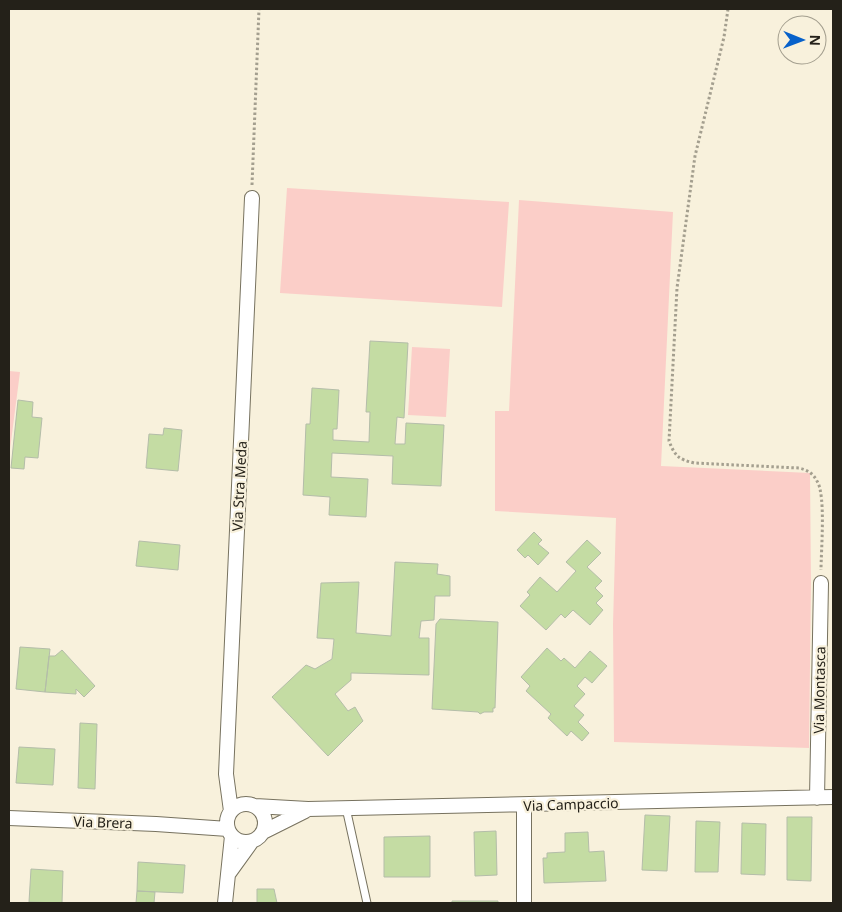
<svg xmlns="http://www.w3.org/2000/svg" width="842" height="912" font-family="'Noto Sans',sans-serif">
<style>
.green{fill:#fbcec8}
.building{fill:#c4dca3;stroke:#b4bda9}
.lines{fill:none;stroke-linecap:round;stroke-linejoin:round}
.service-casing{stroke:#77725f;stroke-width:9}
.minor-casing{stroke:#77725f;stroke-width:16}
.path{stroke:#a49f8f;stroke-width:3;stroke-dasharray:2.5 2.5;stroke-linecap:butt}
.service{stroke:#fff;stroke-width:7}
.minor{stroke:#fff;stroke-width:14}
.labels{text-anchor:middle;dominant-baseline:central;stroke-width:4.5;stroke-linejoin:round;paint-order:stroke}
.street-label{font-size:14px;fill:#242119;stroke:#f8f1dc}
</style>
<rect width="100%" height="100%" fill="#f8f1dc"/>
<!-- green -->
<path class="green" d="M287 188 509 202 502 307 280 293Z
M519 200 673 212 661 466 810 473 811 583 809 748 614 742 613 624 616 518 495 511V411H509Z
M412 347 450 349 446 417 408 415Z
M9 371 20 372 9 457Z"/>
<!-- building -->
<path class="building" d="M370 341 408 343 404 418 397 417 395 444H405L406 423 444 425 441 486 392 484 393 456 332 453 331 477 368 479 366 517 329 515 330 497 303 495 306 424H310L312 388 339 390 337 429H333V440L369 442 370 412H366Z
M18 400 33 402 32 417 42 418 38 458 25 457 24 469 11 468Z
M164 428 182 430 178 471 146 468 149 434 163 435Z
M534 532 542 540 538 544 549 553 538 565 528 555 525 558 517 550Z
M587 540 601 553 587 567 602 581 595 588 603 596 596 603 603 610 590 625 573 610 565 618 561 614 546 630 520 606 530 595 527 592 540 577 557 592 576 571 566 562Z
M139 541 180 545 178 570 136 566Z
M395 562 438 564 437 574 450 576V596H435L434 620 421 621 419 638H429V675L351 673V680L335 694 348 711 355 707 363 721 328 756 272 697 306 665 315 669 332 659 334 639 317 638 321 583 359 582 356 633 391 636Z
M440 619 498 622 495 708H493V712H484L480 714 478 712 432 709 436 624Z
M20 647 50 649 45 692 16 689Z
M547 648 561 661 564 658 575 668 590 651 607 666 592 683 585 677 577 686 585 694 574 706 584 715 578 722 589 733 582 741 571 731 567 736 548 718 551 714 526 691 530 686 521 677Z
M62 650 95 686 84 697 76 689V694L45 692 49 656H55Z
M80 723 97 724 95 789 78 788Z
M19 747 55 749 53 785 16 783Z
M645 815 670 816 667 871 642 870Z
M787 817H812L811 881 787 880Z
M696 821 720 822 718 872H695Z
M742 823 766 824 765 875 741 874Z
M496 831 497 875 475 876 474 832Z
M588 832 589 852 604 851 606 881 544 883 543 858H547V853L565 852V833Z
M430 836V877H384V837Z
M138 862 185 865 183 893 137 891Z
M31 869 63 871 62 903 29 902Z
M257 889H274L277 903H257Z
M137 891 155 892 154 903H136Z
M452 901H498V903H452Z"/>
<g class="lines">
<!-- service casing -->
<g class="service-casing">
<path id="service" d="M346 808 367 903"/>
</g>
<!-- minor casing -->
<g class="minor-casing">
<path id="minor" d="M817 798 821 583
M227 823a19 19 0 1 1 38 0a19 19 0 1 1-38 0Z
M255 806 308 809 833 797
M524 806V903
M231 811 226 774 252 198
M9 818 156 824 228 829
M263 832 305 811
M229 873 252 841
M225 903 232 836"/>
</g>
<!-- path -->
<path class="path" d="M728 9 724 37 695 156 677 288 669 441C675 456 678 459 694 463L799 468C807 470 813 473 817 481 826 495 821 551 821 570
M252 185 259 9"/>
<!-- service -->
<use href="#service" class="service"/>
<!-- minor -->
<use href="#minor" class="minor"/>
</g>
<g class="labels">
<!-- street labels -->
<g class="street-label">
<text transform="translate(239 486) rotate(-87)">Via Stra Meda</text>
<text transform="translate(819 690) rotate(-89)">Via Montasca</text>
<text transform="translate(571 804) rotate(-2)">Via Campaccio</text>
<text transform="translate(103 822) rotate(2)">Via Brera</text>
</g>
</g>
<!-- border -->
<rect width="842" height="912" fill="none" stroke="#242119" stroke-width="20"/>
<!-- north arrow -->
<g transform="translate(802 40) rotate(91)"><circle r="24" fill="#f8f1dc" stroke="#a39e8e"/>
<path d="M0-4L9 19L0 12L-9 19Z" fill="#0761ca"/>
<text y="-8" font-size="14" font-weight="bold" text-anchor="middle" fill="#242119">N</text>
</g>
</svg>
